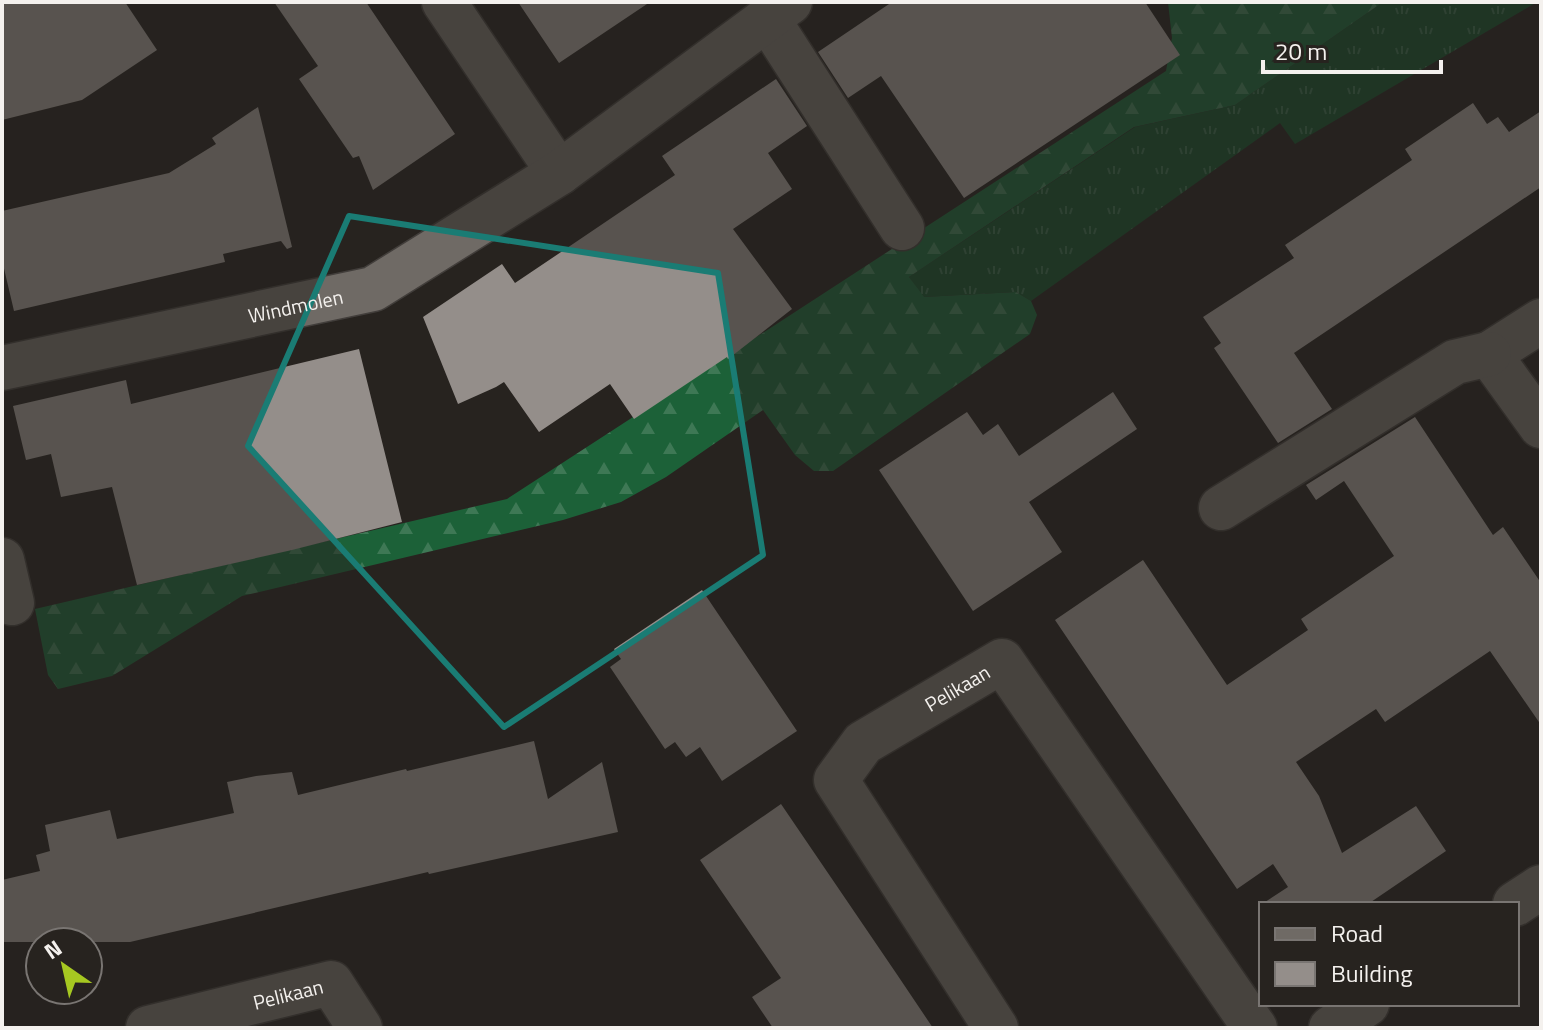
<svg xmlns="http://www.w3.org/2000/svg" width="1543" height="1030" font-family="'Titillium Web',sans-serif">
<style>
.grass{fill:url(#grass-tufts)}
.forest{fill:url(#forest-firs)}
.building{fill:#948e8a}
.lines{fill:none;stroke-linecap:round;stroke-linejoin:round}
.minor-casing{stroke:#423e3b;stroke-width:47}
.minor{stroke:#6f6a65;stroke-width:44}
.marked{fill:none;stroke:#1a7c74;stroke-width:6;stroke-linejoin:round}
.labels{text-anchor:middle;dominant-baseline:central;stroke-width:8;stroke-linejoin:round;paint-order:stroke}
.street-label{font-size:20px;fill:#f4f1ee;stroke:#27231f}
</style>
<defs>
<pattern id="grass-tufts" width="24" height="20" patternUnits="userSpaceOnUse" patternTransform="scale(2)"><rect width="24" height="20" fill="#174c2c"/><path d="M3 7l-1-3M5 7V3M7 7l1-3M15 17l-1-3M17 17v-4M19 17l1-3" fill="none" stroke="#39664b"/></pattern>
<pattern id="forest-firs" width="22" height="20" patternUnits="userSpaceOnUse" patternTransform="scale(2)"><rect width="22" height="20" fill="#1c6138"/><path d="M5 1l3.5 6h-7zM16 11l3.5 6h-7z" fill="#3e7855"/></pattern>
</defs>
<rect width="100%" height="100%" fill="#27231f"/>
<!-- grass -->
<path class="grass" d="M1383 2H1537L1295 144 1280 123 1031 301 1016 292 923 297 909 277 1135 127 1235 105Z"/>
<!-- forest -->
<path class="forest" d="M1168 2H1383L1235 105 1134 127 909 277 924 297 1016 292 1031 301 1037 315 1030 334 833 471H814L795 455 763 410 666 477 621 502 563 520 242 596 112 676 58 689 48 675 35 609 507 499 1166 71 1172 38Z"/>
<!-- building -->
<path class="building" d="M2 2H125L157 50 82 100 2 120Z
M274 2H366L455 134 373 190 359 156 353 158 299 79 318 66Z
M518 2H650L559 63Z
M892 2H1145L1180 55 964 198 881 76 848 98 818 52Z
M776 79 807 126 768 153 792 189 733 229 792 309 728 359 727 357 634 419 610 384 539 432 504 382 496 387 458 404 423 317 502 264 515 283 567 248 675 175 662 156Z
M1473 103 1487 124 1498 117 1509 132 1541 111V187L1294 353 1332 409 1278 443 1214 348 1221 343 1203 317 1294 258 1285 245 1412 160 1405 149Z
M258 107 292 247 287 249 281 241 223 254 225 262 14 311 2 260V211L169 173 216 144 212 138Z
M359 349 402 522 292 550 137 585 112 487 61 497 51 454 26 460 13 406 126 380 131 404Z
M1113 392 1137 429 1029 502 1062 552 973 611 879 470 967 412 983 435 998 424 1019 456Z
M1415 417 1493 535 1503 527 1541 583V725L1490 651 1385 722 1376 709 1296 762 1319 796 1342 853 1416 806 1446 851 1368 904H1262L1288 887 1273 864 1237 889 1055 620 1143 560 1227 685 1308 630 1301 619 1394 556 1344 481 1316 500 1306 485Z
M702 590 797 731 722 781 700 747 686 757 675 742 665 749 610 667 621 659 614 649Z
M534 741 548 799 602 762 618 832 429 874 428 872 130 942H2V880L40 871 36 855 50 851 45 825 110 810 117 839 234 813 227 782 256 776 292 772 298 795 406 769 407 771Z
M781 804 896 973 933 1028H773L752 997 781 978 700 860Z"/>
<g class="lines">
<!-- minor casing -->
<g class="minor-casing">
<g id="minor">
<path d="M444 2 559 173"/>
<path d="M767 18 902 228"/>
<path d="M1541 321 1489 354 1541 426"/>
<path id="s1" d="M2 368 373 289 559 173 790 2"/>
<path d="M1221 508 1455 362 1489 354"/>
<path d="M2 560 12 603"/>
<path d="M1515 904 1541 887"/>
<path id="s2" d="M148 1028 331 983 360 1028"/>
<path id="s3" d="M996 1028 836 780 863 743 1002 661 1255 1028"/>
<path d="M1331 1028 1367 1004"/>
</g>
</g>
<!-- minor -->
<use href="#minor" class="minor"/>
</g>
<!-- marked area -->
<path d="M0 0H1543V1030H0ZM349 216 718 273 763 555 504 727 248 446Z" fill="#27231f" fill-opacity=".55" fill-rule="evenodd"/>
<path class="marked" d="M349 216 718 273 763 555 504 727 248 446Z"/>
<g class="labels">
<!-- street labels -->
<g class="street-label">
<text stroke="none"><textPath href="#s1" startOffset="300">Windmolen</textPath></text>
<text stroke="none"><textPath href="#s3" startOffset="450">Pelikaan</textPath></text>
<text stroke="none"><textPath href="#s2" startOffset="144">Pelikaan</textPath></text>
</g>
</g>
<!-- border -->
<rect width="1543" height="1030" fill="none" stroke="#f4f1ee" stroke-width="8"/>
<!-- legend -->
<rect x="1259" y="902" width="260" height="104" fill="#27231f" stroke="#797572" stroke-width="2"/>
<rect x="1275" y="928" width="40" height="12" fill="#6f6a65" stroke="#797572" stroke-width="2"/>
<text x="1331" y="942" font-size="24" fill="#f4f1ee">Road</text>
<rect x="1275" y="962" width="40" height="24" fill="#948e8a" stroke="#797572" stroke-width="2"/>
<text x="1331" y="982" font-size="24" fill="#f4f1ee">Building</text>
<!-- north arrow -->
<g transform="translate(64 966) rotate(326)"><circle r="38" fill="#27231f" stroke="#797572" stroke-width="2"/>
<path d="M0-6L14 30L0 20L-14 30Z" fill="#a6c821"/>
<text y="-12" font-size="22" font-weight="bold" text-anchor="middle" fill="#f4f1ee">N</text>
</g>
<!-- scale -->
<path d="M1263 60v12h178v-12" fill="none" stroke="#f4f1ee" stroke-width="4"/>
<text x="1275" y="60" font-size="24" fill="#f4f1ee" stroke="#27231f" stroke-width="6" paint-order="stroke">20 m</text>
</svg>
